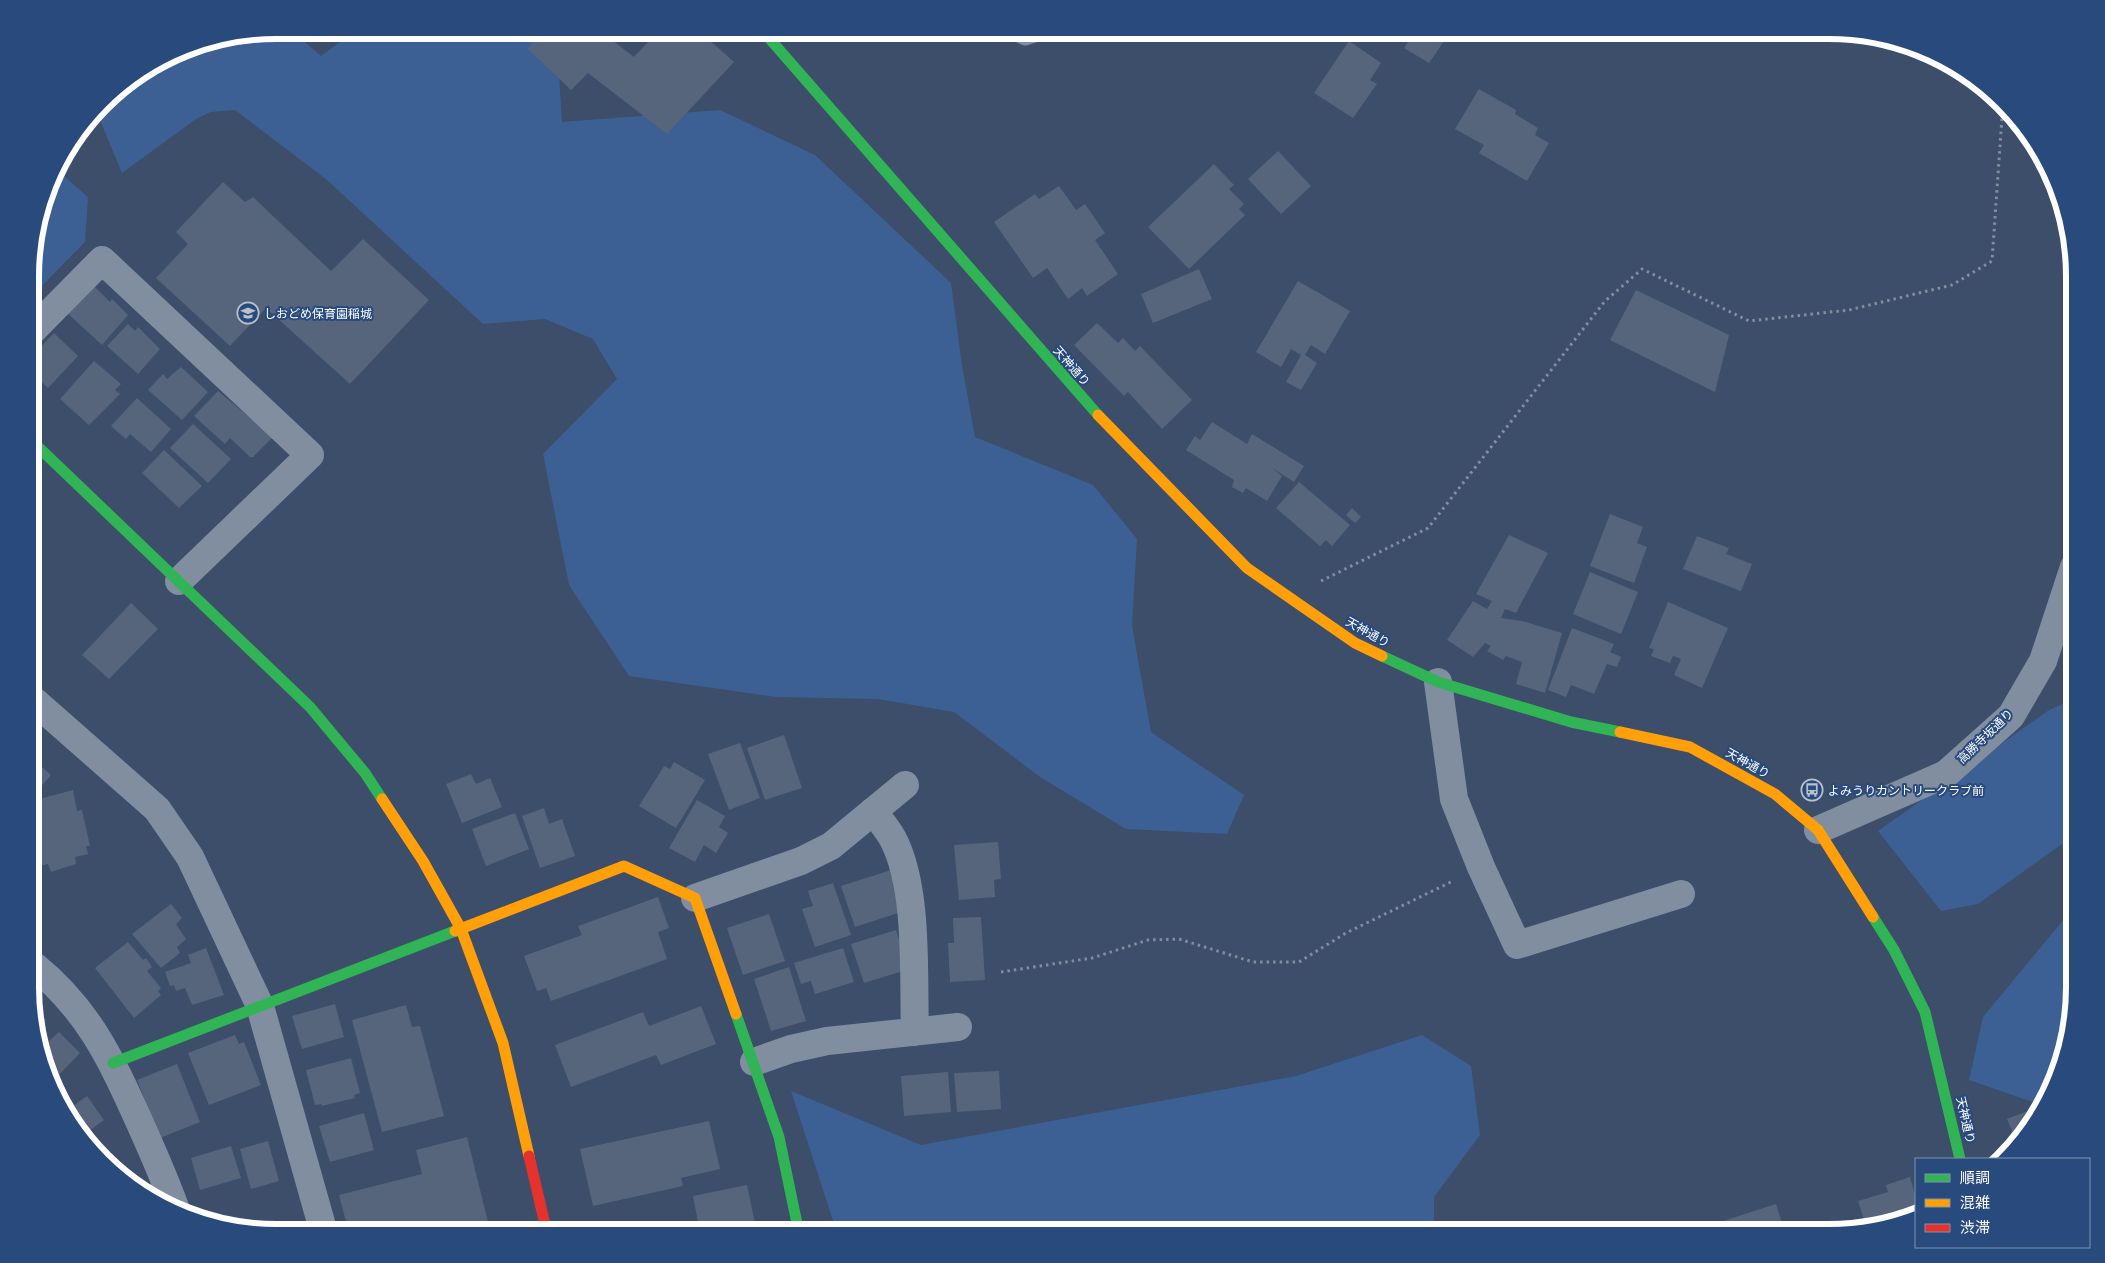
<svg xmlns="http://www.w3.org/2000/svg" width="2105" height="1263" font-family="Montserrat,'Noto Sans JP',sans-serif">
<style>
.green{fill:#3c6093}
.building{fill:#56657b}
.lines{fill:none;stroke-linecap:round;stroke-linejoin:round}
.path{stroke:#818ea0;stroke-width:3;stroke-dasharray:2.5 4;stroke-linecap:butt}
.lane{stroke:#818ea0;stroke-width:15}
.street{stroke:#818ea0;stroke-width:28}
.fast{stroke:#30b455;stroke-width:11}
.slow{stroke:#ff9f0a;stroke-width:11}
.jam{stroke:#e5322d;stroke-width:11}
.labels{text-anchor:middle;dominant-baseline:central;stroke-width:4;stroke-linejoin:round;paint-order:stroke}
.poi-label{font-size:12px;fill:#fff;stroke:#284a7d;text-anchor:start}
.street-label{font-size:12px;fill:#fff;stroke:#284a7d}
.rim{fill:none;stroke:#fff;stroke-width:6}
</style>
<rect width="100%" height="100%" fill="#3c4e69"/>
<!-- green -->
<path class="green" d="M276 30H291L321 56 356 30H531L558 61 562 122 720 110 815 155 951 283 962 365 975 437 1093 485 1137 539 1132 626 1151 732 1244 795 1227 834 1126 829 1040 777 954 712 878 699 776 697 629 676 569 585 543 454 617 379 593 339 545 319 483 324 327 180 235 110 211 112 196 119 122 173 97 113 114 91 182 49Z
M55 168 88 197 85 242 32 296V244Z
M2074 699V1003L2062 1066 2044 1106 1969 1080 1983 1017 2074 907 2062 844 1978 904 1941 911 1878 831 2049 710Z
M1422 1035 1471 1066 1480 1135 1434 1197V1233H837L791 1091 921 1145 1296 1076Z"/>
<!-- building -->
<path class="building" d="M541 30 555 32 556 30H599L634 57 659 30H698L734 62 667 134 588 73 571 90 528 49Z
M1416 30H1444L1449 34 1429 63 1404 48Z
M1349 41 1381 63 1370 80 1377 84 1353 118 1314 93Z
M1479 89 1516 110 1515 114 1538 128 1535 135 1549 143 1527 181 1479 153 1484 145 1455 129Z
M1278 151 1311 186 1281 214 1248 179Z
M1214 164 1234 185 1229 189 1244 204 1239 209 1245 215 1189 269 1148 227Z
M223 182 245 202 253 197 331 271 363 239 429 300 350 384 266 308 230 346 156 278 188 244 176 232Z
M1059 186 1076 210 1085 204 1105 233 1095 240 1118 274 1087 296 1082 288 1068 299 1047 268 1033 278 994 222 1035 194 1039 199Z
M1199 269 1212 299 1153 323 1141 294Z
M1298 281 1350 311 1325 354 1311 345 1305 355 1317 363 1301 390 1286 382 1301 355 1291 349 1281 367 1256 352Z
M92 284 110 302 112 299 128 315 102 345 65 311Z
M1636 290 1729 335 1715 392 1610 340Z
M1097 323 1118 343 1123 338 1135 351 1140 346 1192 400 1162 429 1128 392 1124 396 1074 345Z
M128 324 135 331 138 327 160 349 138 374 107 346Z
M54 333 78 356 48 388 32 373V356Z
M94 361 121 384 115 390 120 394 89 425 60 399Z
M181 367 208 392 182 420 148 390 163 374 167 379Z
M218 391 273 437 253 457H250L230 438 225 444 194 416Z
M137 398 171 429 151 452 130 434 126 439 111 426Z
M1212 422 1247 444 1252 434 1304 466 1294 482 1272 468 1282 476 1267 501 1246 488 1243 493 1232 487 1234 480 1186 450 1195 436 1200 440Z
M193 424 231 459 208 483 170 448Z
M164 450 202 486 179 508 142 473Z
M1299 482 1350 525 1332 546 1326 540 1320 546 1276 508Z
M1352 508 1361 517 1355 523 1346 515Z
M1610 514 1643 527 1637 543 1647 547 1634 583 1590 566Z
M1509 535 1548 553 1516 613 1505 609 1501 618 1522 621 1562 633 1545 693 1516 684 1522 662 1506 656 1503 660 1487 651 1491 646 1485 643 1473 657 1447 640 1473 601 1487 609 1492 601 1476 594Z
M1697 536 1729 548 1726 554 1752 564 1741 591 1683 569Z
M1590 572 1638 592 1621 634 1573 614Z
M1668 602 1728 628 1702 688 1674 675 1681 659 1673 656 1670 663 1651 656 1654 649 1649 648Z
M131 603 158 629 109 679 82 655Z
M1572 628 1614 644 1610 652 1621 657 1617 667 1607 664 1594 694 1571 685 1566 697 1548 690Z
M784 735 802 788 765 800 747 748Z
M740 743 760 798 729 810 708 754Z
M32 758 51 775 33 796 32 795Z
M674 762 705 780 676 828 639 806 664 766 670 769Z
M471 774 476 784 490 778 502 807 462 823 446 784Z
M73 790 77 811 82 810 90 846H86L88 854 75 857 76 864 51 872 48 864 32 868V801Z
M697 800 725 816 719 827 728 833 716 853 704 845 695 862 669 848Z
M544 808 549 824 562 819 575 856 540 868 522 816Z
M515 813 529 849 486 866 472 829Z
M998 842 1001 879 994 880 995 897 959 900 954 845Z
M891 870 904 911 855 927 841 886Z
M833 883 851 935 815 947 802 909 813 906 808 891Z
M658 897 669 928 658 932 667 959 551 1001 546 988 537 991 524 956 582 935 578 926Z
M171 904 182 918 176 924 186 939 177 947 180 953 161 968 132 934Z
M769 914 785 961 743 975 727 928Z
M981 917 985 980 950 982 948 943H954L953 918Z
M896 930 909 969 864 983 851 944Z
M128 942 143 960 146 958 152 967 147 971 161 988 158 991 161 995 134 1018 95 968Z
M206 948 224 995 192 1005 185 988 176 991 174 985 170 986 165 972 191 963 188 955Z
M843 948 854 982 815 994 811 981 801 984 794 963Z
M789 967 806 1021 771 1031 754 979Z
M335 1004 344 1037 302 1049 292 1016Z
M32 1005 46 1020 35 1031 32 1019Z
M406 1005 412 1027 420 1026 444 1116 382 1132 352 1020Z
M701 1006 716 1044 661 1065 656 1055 571 1087 555 1045 643 1012 649 1026Z
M59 1032 80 1053 51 1083 43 1066 39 1050Z
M235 1035 239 1044 244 1042 261 1085 209 1105 188 1053Z
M351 1058 360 1093 354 1095 355 1098 322 1106 321 1104 315 1105 306 1070Z
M177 1064 200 1122 160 1138 137 1080Z
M999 1071 1001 1109 957 1112 954 1073Z
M948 1072 951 1112 904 1116 901 1076Z
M87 1096 104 1120 82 1136 71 1123 65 1112Z
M2044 1105 2042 1110 2017 1143 2007 1119Z
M364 1113 374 1150 330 1162 319 1126Z
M709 1121 720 1169 681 1178 683 1186 593 1206 580 1149Z
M467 1137 490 1230 479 1233H349L339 1195 422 1174 416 1150Z
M268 1141 279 1181 251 1189 240 1149Z
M231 1146 241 1178 200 1190 191 1158Z
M1910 1177 1916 1199V1215L1893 1225 1867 1229 1858 1201 1888 1192 1886 1185Z
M747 1185 757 1233H700L693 1196Z
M1776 1204 1785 1233H1699L1698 1229Z"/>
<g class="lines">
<!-- path -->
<path class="path" d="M1321 581 1428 528 1605 301 1642 269 1749 321 1849 310 1952 285 1992 261 2003 103
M1001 972 1092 958 1148 940 1179 939 1253 962H1299L1346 933 1453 881"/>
<!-- lane -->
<path class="lane" d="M1008 30 1025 38 1050 30"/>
<!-- street -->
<path class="street" d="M32 331 102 260 310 455 179 581
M1438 682 1454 799 1481 867 1517 945 1681 894
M32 699 157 809 190 857 260 1006 324 1233
M873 811C880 820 888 830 893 839 919 889 913 976 915 1032
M1818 830 1946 774 2011 716 2043 661 2074 567
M695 898 801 861 831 846 905 785
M32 964C88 1009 110 1057 139 1121 152 1150 165 1179 176 1210
M754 1062 791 1049 827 1041 958 1027"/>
<!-- fast -->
<path class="fast" d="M762 30 1098 415
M32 441 310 707 365 773 382 799
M1382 656 1438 682 1571 722 1620 732
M1873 917 1894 950 1925 1012 1960 1159
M736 1014 779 1137 799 1233
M113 1063 455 931"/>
<!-- slow -->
<path class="slow" d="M1098 415 1247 568 1355 643 1382 656
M1620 732 1690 747 1775 794 1818 830 1873 917
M382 799 423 861 461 929 503 1043 529 1156
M455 931 624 866 695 898 736 1014"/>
<!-- jam -->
<path class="jam" d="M529 1156 547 1233"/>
</g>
<!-- icons -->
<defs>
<g id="school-ring" transform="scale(1.125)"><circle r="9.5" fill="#284a7d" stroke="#bbc1ca" stroke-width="1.5"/><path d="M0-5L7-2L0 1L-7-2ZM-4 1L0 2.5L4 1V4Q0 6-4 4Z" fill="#bbc1ca"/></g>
<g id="bus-ring" transform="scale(1.125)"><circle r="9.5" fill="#284a7d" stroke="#bbc1ca" stroke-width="1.5"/><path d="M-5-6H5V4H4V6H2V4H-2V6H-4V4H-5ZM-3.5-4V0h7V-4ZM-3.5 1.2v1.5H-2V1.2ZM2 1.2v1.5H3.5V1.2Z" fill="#bbc1ca"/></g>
</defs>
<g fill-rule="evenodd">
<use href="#school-ring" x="248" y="313"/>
<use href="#bus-ring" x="1812" y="790"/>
</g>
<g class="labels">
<!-- poi labels -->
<g class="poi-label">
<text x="264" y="313">しおどめ保育園稲城</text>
<text x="1828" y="790">よみうりカントリークラブ前</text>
</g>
<!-- street labels -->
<g class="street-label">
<text transform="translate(1072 366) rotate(49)">天神通り</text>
<text transform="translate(1368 632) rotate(29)">天神通り</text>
<text transform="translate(1985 736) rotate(-44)">高勝寺坂通り</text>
<text transform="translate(1748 763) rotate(29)">天神通り</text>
<text transform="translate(1966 1120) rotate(77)">天神通り</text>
</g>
</g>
<!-- crop -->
<path d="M0 0H2105V1263H0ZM276 39H1829A237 237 0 0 1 2066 276V987A237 237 0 0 1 1829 1224H276A237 237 0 0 1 39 987V276A237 237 0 0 1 276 39Z" fill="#284a7d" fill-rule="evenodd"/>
<path class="rim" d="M276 39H1829A237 237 0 0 1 2066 276V987A237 237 0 0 1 1829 1224H276A237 237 0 0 1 39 987V276A237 237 0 0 1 276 39Z"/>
<!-- legend -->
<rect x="1915" y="1158" width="175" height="90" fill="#284a7d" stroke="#7e92b1"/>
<rect x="1925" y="1174" width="25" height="8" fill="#30b455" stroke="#7e92b1"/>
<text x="1960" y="1183" font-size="15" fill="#ffffff">順調</text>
<rect x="1925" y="1199" width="25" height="8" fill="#ff9f0a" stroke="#7e92b1"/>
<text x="1960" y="1208" font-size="15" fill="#ffffff">混雑</text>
<rect x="1925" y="1224" width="25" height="8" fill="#e5322d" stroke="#7e92b1"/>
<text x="1960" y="1233" font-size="15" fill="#ffffff">渋滞</text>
</svg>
